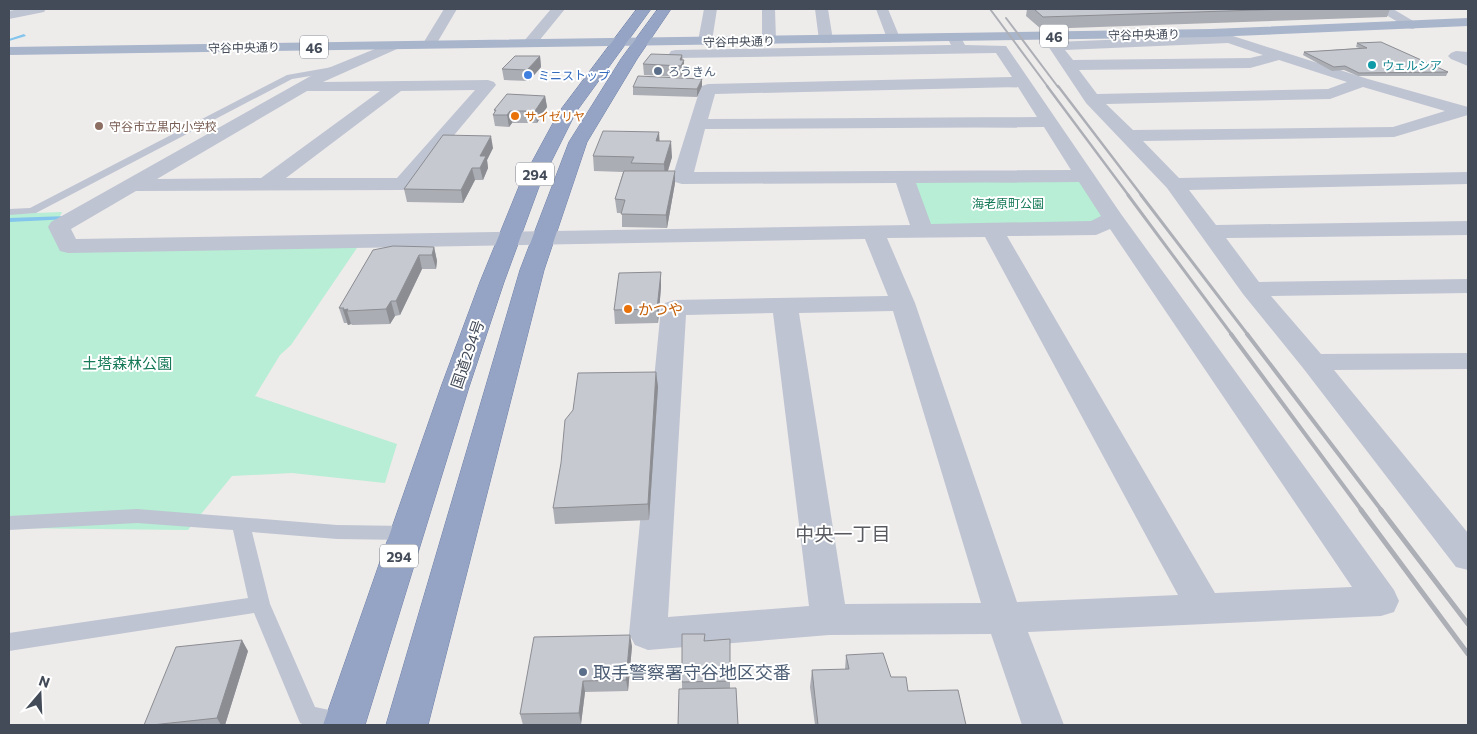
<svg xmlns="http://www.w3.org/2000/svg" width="1477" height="734" font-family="Commissioner,'Noto Sans JP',sans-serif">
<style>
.green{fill:#b7eed5}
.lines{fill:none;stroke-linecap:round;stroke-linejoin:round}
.stream{fill:#83c5ec;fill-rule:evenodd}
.trunk-casing{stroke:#6c7fa7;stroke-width:1}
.service{fill:#bec4d1;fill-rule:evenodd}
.minor{fill:#bec4d1;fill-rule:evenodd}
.primary{fill:#a9b5cb;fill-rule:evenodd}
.trunk{fill:#95a4c4;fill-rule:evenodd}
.rail-far4{stroke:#adafb6;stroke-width:2}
.rail-far3{stroke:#adafb6;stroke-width:2.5}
.rail-far2{stroke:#adafb6;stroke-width:3}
.rail-far1{stroke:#adafb6;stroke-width:4}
.rail{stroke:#adafb6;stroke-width:5}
.wall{fill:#abadb4}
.shaded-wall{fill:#8b8d92}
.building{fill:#c7c9d1;stroke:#8b8d92}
.culture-dot{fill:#0f9aa8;stroke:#fff;stroke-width:2}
.service-dot{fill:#5c6f8a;stroke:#fff;stroke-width:2}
.shop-dot{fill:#3f7fe0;stroke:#fff;stroke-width:2}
.food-dot{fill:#e8710a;stroke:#fff;stroke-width:2}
.education-dot{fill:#8d6e63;stroke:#fff;stroke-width:2}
.labels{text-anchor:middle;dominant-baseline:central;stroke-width:4;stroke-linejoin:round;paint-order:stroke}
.far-street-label{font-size:12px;fill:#434b58;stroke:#fff}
.far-culture-label{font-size:12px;fill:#0d838f;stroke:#fff;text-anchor:start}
.far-service-label{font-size:12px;fill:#4e5e75;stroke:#fff;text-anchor:start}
.far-shop-label{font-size:12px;fill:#366cbe;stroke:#fff;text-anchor:start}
.far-food-label{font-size:12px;fill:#c56008;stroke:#fff;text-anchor:start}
.far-education-label{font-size:12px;fill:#785e54;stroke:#fff;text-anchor:start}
.far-park-label{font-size:12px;fill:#157958;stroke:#fff}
.shield{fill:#fff;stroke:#7b818a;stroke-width:1}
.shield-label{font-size:14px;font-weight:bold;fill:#434b58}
.food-label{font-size:15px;fill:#c56008;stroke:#fff;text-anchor:start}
.street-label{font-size:15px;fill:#434b58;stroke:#fff}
.park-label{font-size:15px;fill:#157958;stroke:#fff}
.near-service-label{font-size:18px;fill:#4e5e75;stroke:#fff;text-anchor:start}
.near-neighbourhood-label{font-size:19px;fill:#585a60;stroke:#fff}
</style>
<rect width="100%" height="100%" fill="#eeebeb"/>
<!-- green -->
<path class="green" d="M904 176H1085L1113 218 1096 228 923 232Z
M62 212 55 226 68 246 361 242 291 345 280 355 255 396 397 444 385 483 292 473 232 476 188 530 9 528V214Z"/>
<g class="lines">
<!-- stream -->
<path class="stream" d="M24 34 26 36 9 41V39Z
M68 216 71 218 70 219 9 222V218Z"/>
<!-- trunk casing -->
<g class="trunk-casing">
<path id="trunk" d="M637 9H651L576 112 540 184 504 282 469 387 365 725H323L441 387 480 282 520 184 559 112Z
M658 9H671L637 59 587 142 544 270 428 725H386L520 270 569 142 621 59Z"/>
</g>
<!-- service -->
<path class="service" d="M338 66 341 67V71L292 79 36 213 9 215V209L30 208 287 75Z
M137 509 337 525 407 526 414 528 416 533 414 538 407 540 337 539 252 532 270 604 315 707 353 715 356 722 355 725H305L300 723 254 613 9 651V633L248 598 233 530 137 523 9 530V516Z"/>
<!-- minor -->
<path class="minor" d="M20 9H46L44 12 9 19V11Z
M444 9H457L434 48H424L422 45Z
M551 9H565L534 47H524L522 44 524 41Z
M704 9H717L712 41 710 44H700L698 41Z
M762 9H775L776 41 774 44H764L762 41Z
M815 9H828L833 40 831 43H821L819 40Z
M876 9H888L900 38 898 41H888Z
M1376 9H1393L1420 25 1413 29 1408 28Z
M1211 29 1368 79 1468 107V115L1394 137 1143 141 1179 178 1468 172V184L1189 190 1216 225 1468 221V235L1226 238 1259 282 1468 279V293L1271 296 1321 354 1468 353V369L1334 370 1468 533V570L1456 567 1303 368 1243 294 1167 188 1086 103 1048 46 1050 43 1055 42 1206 36 1204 33 1206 30ZM1228 43 1263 55 1250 58 1073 60 1065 50ZM1279 60 1347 82 1328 89 1097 94 1079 70 1250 68ZM1363 87 1445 111 1393 127 1133 130 1106 104 1330 99Z
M954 33 959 34 965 45 1006 46 1121 214 1394 590 1399 601 1394 612 1381 616 1028 632 1064 725H1022L991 634 829 635 648 650 635 645 629 634 661 308 665 303 674 300 888 296 865 239 68 253 60 251 48 227 51 222 316 73 392 42 397 43 399 46 397 49 323 82 488 80 494 82 496 85 410 188 403 190 136 191 71 229 76 239 910 225 896 183 682 184 675 182 672 178 700 89 702 86 708 84 1012 77 996 53 676 58 671 57 669 54 671 51 676 50 951 45 947 37 949 34ZM1018 87 1037 117 708 119 715 94ZM475 90 397 178H286L401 91ZM307 91H380L261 178 157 179ZM1044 127 1071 170 694 172 705 129ZM1079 182 1101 216 1091 221 931 224 916 183ZM1110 229 1352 587 1215 593 1007 236 1096 235ZM985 237 1178 595 1017 602 915 303 887 238ZM893 311 981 603 845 604 799 313ZM773 313 809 606 668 617 686 315Z
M1456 51 1468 52V66L1451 59 1448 56 1451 53Z"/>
<!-- primary -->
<path class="primary" d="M1468 18V26L1211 37 9 55V47L1211 29Z"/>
<!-- trunk -->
<use href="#trunk" class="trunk"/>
<!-- rail-far4 -->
<path class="rail-far4" d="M990 9 1048 87
M1006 18 1058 87"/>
<!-- rail-far3 -->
<path class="rail-far3" d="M1047 86 1129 196
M1058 86 1142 196"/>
<!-- rail-far2 -->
<path class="rail-far2" d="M1128 195 1232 335
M1141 195 1248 335"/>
<!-- rail-far1 -->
<path class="rail-far1" d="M1231 334 1362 511
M1247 334 1382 511"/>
<!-- rail -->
<path class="rail" d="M1361 510 1468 654
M1381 510 1468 624"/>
</g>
<!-- wall -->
<path class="wall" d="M1027 9H1390L1387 17 1041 29 1026 16Z
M1357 43 1448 72 1446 76H1358L1344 70 1332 71 1303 55 1304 52 1359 48 1356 47Z
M682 55V60H684V71L681 77 644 75 643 64Z
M540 56 541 67 529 81 504 80 502 69Z
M702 79V86L697 97 633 95V87Z
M545 96 547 107 537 123H512L509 127 495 126 493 115 495 112 494 110Z
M659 132V141L672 157 668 171H675V183L667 228 622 227V213H617L615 199 623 172 594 171 593 156Z
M493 148 487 160 488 168 483 180H475L463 203 407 202 404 189Z
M434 247 437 261 436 269H422L400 315 395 316 390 324 352 325 351 324 348 325 347 323H344L339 308 373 250Z
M661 272V287L658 323 615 324 614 310Z
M656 372 658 387 649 520 555 524 553 508Z
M705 634V641L730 639V689H682V682Z
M632 646 628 691 585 692 581 724 523 725 520 714Z
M248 651 225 725H144Z
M846 655 891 677 908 691 966 725H815L810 687 812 670H845Z"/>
<!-- shaded-wall -->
<path class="shaded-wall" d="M682 55 683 63 684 60V71L681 77 680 60Z
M540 56 541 67 529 81 527 70Z
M702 79V86L697 97V89Z
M545 96 547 107 537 123 535 111Z
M510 111 512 123 509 127 507 115Z
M659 132 660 147 656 141Z
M491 136 493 148 487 160 488 168 483 180 480 168V156Z
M671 141 672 157 665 180 664 164Z
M472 168 475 180 463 203 461 190Z
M675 171V183L667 228 666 215Z
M434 247 437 261 436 269 432 255Z
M419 255 422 269 400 315 396 301Z
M661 272V287L658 323 657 309Z
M391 301 395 316 390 324 386 309Z
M348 309 347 311 351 324 348 325 343 310Z
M656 372 658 387 649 520 648 504Z
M630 635 632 646 628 691 626 680Z
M242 640 248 651 225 725H221L217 718Z
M583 681 585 692 581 724 579 713Z"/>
<!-- building -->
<path class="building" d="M1034 9H1288L1043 17Z
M1381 42 1448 72 1359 73 1345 66 1334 67 1304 52 1367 48 1357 43Z
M651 54 682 55 680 60H684L681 66 643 64Z
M515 56H540L527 70 502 69Z
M638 76 702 79 697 89 633 87Z
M507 94 545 96 535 111H510L507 115H493L496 110H494Z
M603 131 659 132 656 141H671L664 164 631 163 634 157 593 156Z
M443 135 491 136 480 156H486L480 168H472L461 190 404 189Z
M624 171H675L666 215 621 214 625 200 615 199Z
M393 246 434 247 432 255H419L396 301H391L386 309 347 311 348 309 343 310 344 308H339L373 250Z
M661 272 657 309 614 310 619 273Z
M656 372 648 504 553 508 561 463 565 420 573 410 578 373Z
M682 634H705L704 641 730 639V681L682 682Z
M630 635 626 680 583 681 579 713 520 714 534 637Z
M242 640 217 718 152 725H144L176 647Z
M883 653 891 677H906L908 691 958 690 966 725H818L812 670 849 669 846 655Z
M736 688 738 725H678L679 689Z"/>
<!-- markers -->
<circle class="culture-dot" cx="1372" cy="65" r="5"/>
<g class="service-dot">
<circle cx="658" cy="71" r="5"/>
<circle cx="583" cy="672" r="5"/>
</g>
<circle class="shop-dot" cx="528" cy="75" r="5"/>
<g class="food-dot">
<circle cx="515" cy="116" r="5"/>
<circle cx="628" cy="309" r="5"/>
</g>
<circle class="education-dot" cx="99" cy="126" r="5"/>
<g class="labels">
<!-- far-street labels -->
<g class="far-street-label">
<text transform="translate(1144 34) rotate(-1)">守谷中央通り</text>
<text transform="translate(739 41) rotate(-1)">守谷中央通り</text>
<text transform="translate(244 47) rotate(-1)">守谷中央通り</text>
</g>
<!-- far-culture labels -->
<g class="far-culture-label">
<text x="1382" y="65">ウェルシア</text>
</g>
<!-- far-service labels -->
<g class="far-service-label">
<text x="668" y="71">ろうきん</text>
</g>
<!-- far-shop labels -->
<g class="far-shop-label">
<text x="538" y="75">ミニストップ</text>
</g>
<!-- far-food labels -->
<g class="far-food-label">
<text x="525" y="116">サイゼリヤ</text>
</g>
<!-- far-education labels -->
<g class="far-education-label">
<text x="109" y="126">守谷市立黒内小学校</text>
</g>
<!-- far-park labels -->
<g class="far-park-label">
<text x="1008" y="203">海老原町公園</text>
</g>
<!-- shield labels -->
<g class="shield">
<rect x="1040" y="24.5" width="28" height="23" rx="4"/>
<rect x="300" y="35.5" width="28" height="23" rx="4"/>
<rect x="516" y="162.5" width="38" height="23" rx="4"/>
<rect x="380" y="544.5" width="38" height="23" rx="4"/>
</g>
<g class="shield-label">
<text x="1054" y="36">46</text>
<text x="314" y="47">46</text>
<text x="535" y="174">294</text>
<text x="399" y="556">294</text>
</g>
<!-- food labels -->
<g class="food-label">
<text x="638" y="309">かつや</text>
</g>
<!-- street labels -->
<g class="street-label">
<text transform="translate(467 354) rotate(-71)">国道294号</text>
</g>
<!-- park labels -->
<g class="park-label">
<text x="127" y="363">土塔森林公園</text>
</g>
<!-- near-service labels -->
<g class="near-service-label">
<text x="593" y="672">取手警察署守谷地区交番</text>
</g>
<!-- near-neighbourhood labels -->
<g class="near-neighbourhood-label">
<text x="843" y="533">中央一丁目</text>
</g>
</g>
<!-- border -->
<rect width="1477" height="734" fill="none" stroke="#434b58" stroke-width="20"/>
<!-- north arrow -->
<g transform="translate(40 694) rotate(19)" stroke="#ffffff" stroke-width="4" paint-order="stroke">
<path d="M0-4L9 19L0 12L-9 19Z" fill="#434b58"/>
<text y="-8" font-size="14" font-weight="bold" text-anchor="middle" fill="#434b58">N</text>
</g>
</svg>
